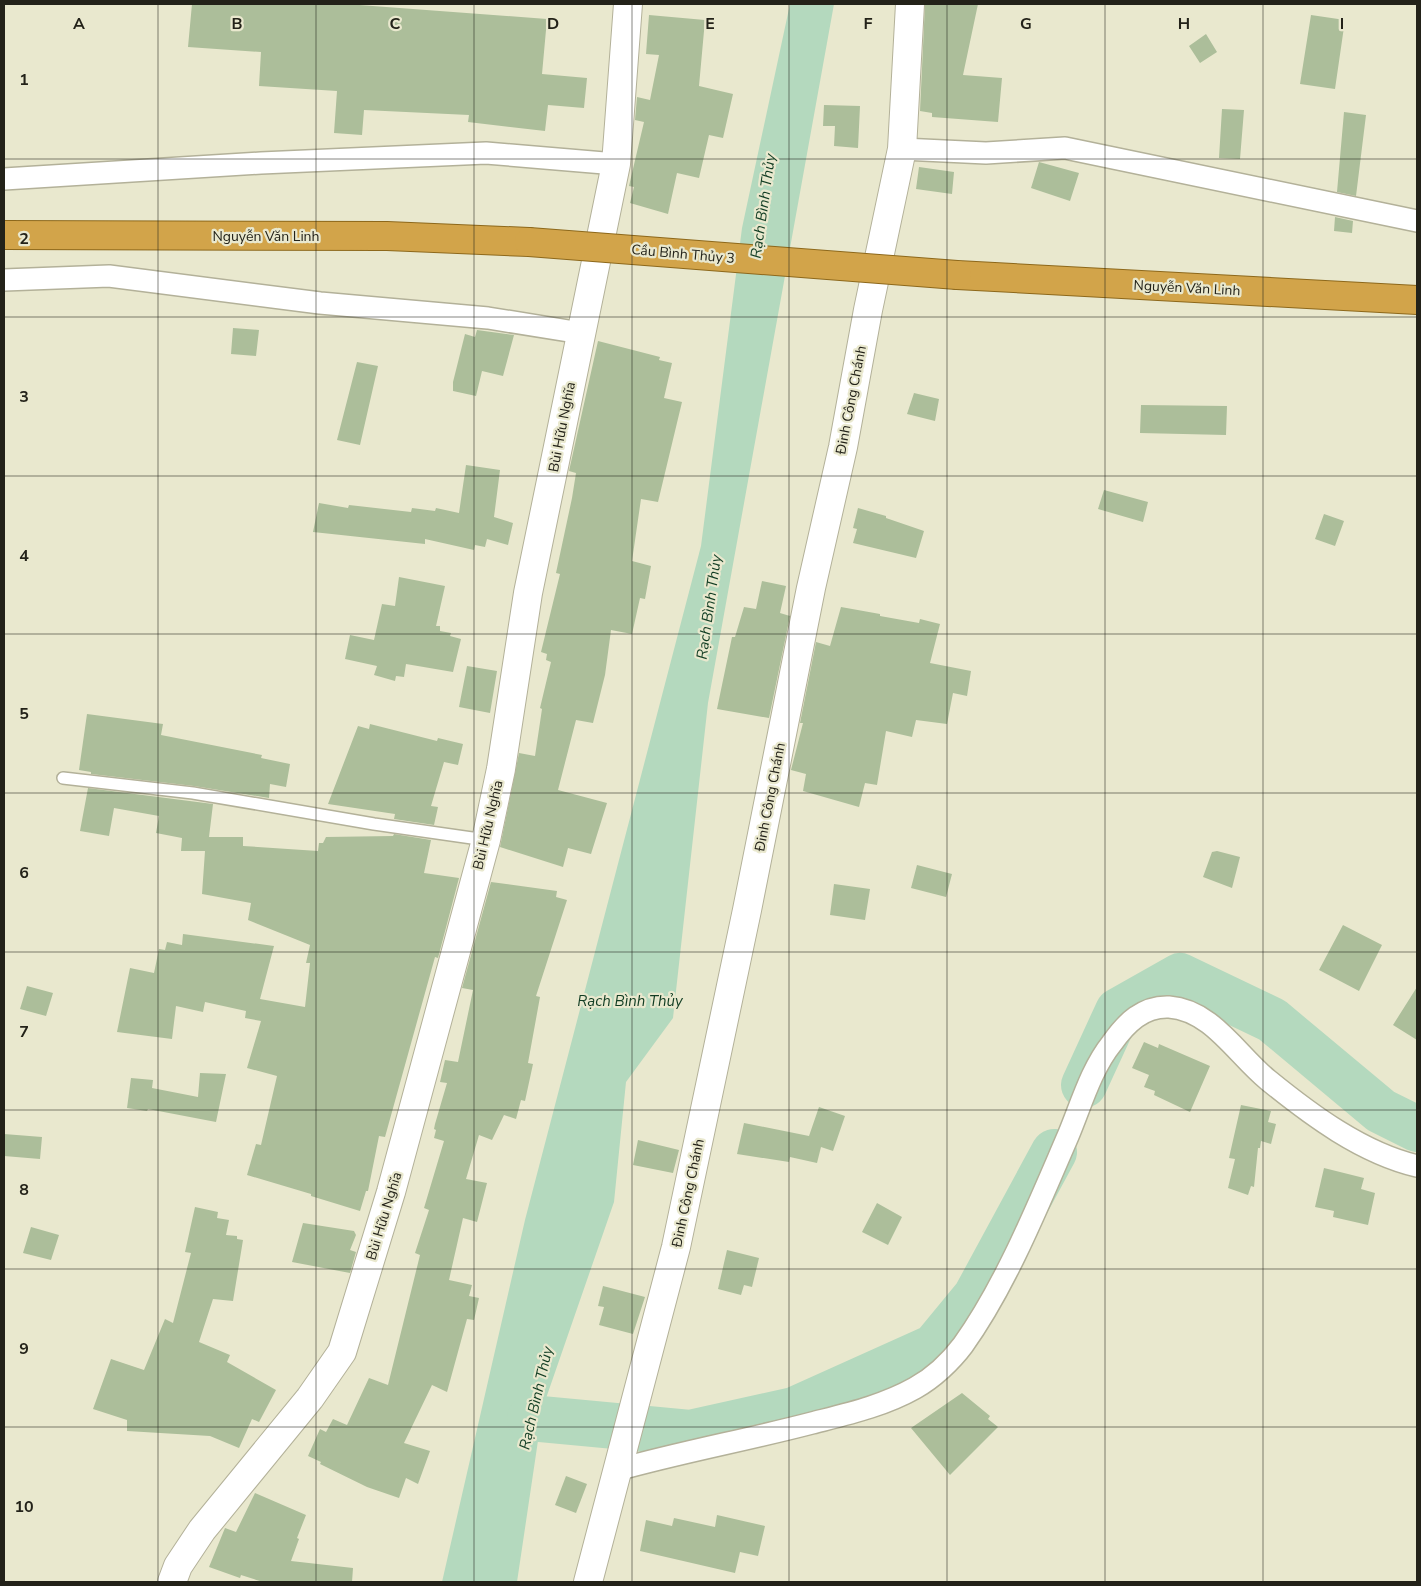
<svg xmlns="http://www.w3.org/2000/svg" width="1421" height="1586" font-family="'Nunito Sans',sans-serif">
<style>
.water{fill:#b4d9be}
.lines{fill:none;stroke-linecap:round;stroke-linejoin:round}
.river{stroke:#b4d9be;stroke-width:46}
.building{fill:#acbe9a}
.service-casing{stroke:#b3b199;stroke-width:14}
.minor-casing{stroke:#b3b199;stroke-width:24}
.tertiary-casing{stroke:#b3b199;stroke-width:30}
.secondary-casing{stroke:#b3b199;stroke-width:30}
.trunk-casing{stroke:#8d681b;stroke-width:30}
.service{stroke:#fff;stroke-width:11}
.minor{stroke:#fff;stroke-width:21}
.tertiary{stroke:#fff;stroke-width:28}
.secondary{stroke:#fff;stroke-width:28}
.trunk{stroke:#d2a44a;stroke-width:28}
.trunk-bridge-casing{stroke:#8d681b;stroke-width:30;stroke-linecap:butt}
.trunk-bridge{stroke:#d2a44a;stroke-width:28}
.grid{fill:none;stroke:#232219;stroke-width:1;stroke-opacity:0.55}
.labels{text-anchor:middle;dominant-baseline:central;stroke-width:4.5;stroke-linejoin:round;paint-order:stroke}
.street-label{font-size:14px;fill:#232219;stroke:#e9e8ce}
.water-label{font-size:15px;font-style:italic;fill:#113d23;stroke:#e9e8ce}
.grid-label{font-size:16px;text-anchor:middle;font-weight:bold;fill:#232219;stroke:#e9e8ce;stroke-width:4.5;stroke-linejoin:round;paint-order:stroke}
</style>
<rect width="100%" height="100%" fill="#e9e8ce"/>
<!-- water -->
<path class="water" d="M790 4H834L708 703 673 1018 626 1082 614 1202 543 1407 517 1582H442L525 1220 701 546 742 228Z"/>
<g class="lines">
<!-- river -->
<path class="river" d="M1084 1085 1118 1011 1180 976 1272 1020 1381 1111 1417 1129
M530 1418 690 1433 794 1410 934 1347 976 1296 1054 1152"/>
</g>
<!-- building -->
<path class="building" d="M192 4H346L547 19 542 74 587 78 584 108 548 105 545 131 468 122 469 115 364 110 362 135 334 133 337 91 259 86 261 52 188 47Z
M925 4H978L963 75 1002 78 998 122 932 117V113L920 111Z
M649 15 705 20 699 86 733 94 723 138 709 135 699 178 677 173 668 214 630 203 634 187 629 186 644 122 635 120 637 97 650 100 659 55 646 54Z
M1311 15 1345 20 1335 89 1300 84Z
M1206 34 1217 52 1200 63 1189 46Z
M824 105 860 106 858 148 834 146 835 126H823Z
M1222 109 1244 110 1240 159 1219 158Z
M1344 112 1366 115 1356 196 1337 192Z
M1039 162 1079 173 1070 201 1031 188Z
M919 167 954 172 952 194 916 189Z
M1335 217 1353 221 1352 233 1334 231Z
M233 328 259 330 256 356 231 354Z
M477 330 514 335 503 376 482 371 476 396 453 391V382L465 334 475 337Z
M598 341 660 357 659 360 672 363 664 398 682 402 658 502 641 499 632 561 651 566 645 599 640 598 632 634 611 630 605 675 593 723 576 720 558 790 607 803 591 854 568 848 563 867 500 847 519 753 535 756 542 709 540 708 551 662 546 660 547 654 541 652 560 574 556 573 572 498 576 473 569 471Z
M357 362 378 366 360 445 337 440Z
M914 393 939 399 935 421 907 414Z
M1141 405 1227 406 1226 435 1140 433Z
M466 465 500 470 494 517 513 523 508 545 487 539 485 547 475 545 474 550 425 539V544L313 532 319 503 348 508 349 505 411 512 412 508 435 511 436 508 459 513Z
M1104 490 1148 502 1143 522 1098 509Z
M858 508 886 516V518L924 531 916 558 853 543 857 529 853 528Z
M1324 514 1344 521 1335 546 1315 539Z
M399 577 445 586 436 626H440V631L451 633 450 636 461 639 453 672 406 664 404 677 396 676 395 681 374 675 377 666 345 659 350 635 374 640 382 604 395 606Z
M762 581 786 586 780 613 790 616 769 718 717 709 732 637H735L744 607 756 609Z
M841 607 880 614V616L919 623 920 619 940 624 930 663 971 671 967 696 953 693 947 724 916 720 912 737 886 731 877 785 865 783 859 807 803 791 806 774 791 770 803 723H800L816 642 830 646Z
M467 666 497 671 490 713 459 707Z
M87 714 163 724 161 735 262 755 261 758 290 764 286 787 270 784 269 798 194 786 91 774V772L79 770Z
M370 724 437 741 438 738 463 744 458 765 444 762 431 806 438 807 434 825 394 819 395 814 328 804 358 726 369 729Z
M88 788 213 804 209 837H243V846L318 851 319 843H323L326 837 393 836 394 834 431 840 424 873 459 878 438 958 435 957 385 1137 379 1136 368 1191H366L360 1211 311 1196V1194L247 1175 256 1144 261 1145 277 1076 247 1068 261 1021 245 1018 246 1011 205 1002 203 1012 176 1006 172 1039 117 1032 130 968 154 973 159 949 165 950 167 942 182 945 183 934 274 946 260 999 305 1007 310 963H306L310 945 248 920 251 903 202 894 205 851H181L182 838 156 833 159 816 114 808 109 836 80 831Z
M1217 851 1240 857 1232 888 1203 877 1212 852Z
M917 865 952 874 946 897 911 888Z
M491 882 557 891 556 897 567 900 536 996 540 997 528 1063 533 1064 525 1101 521 1100 516 1119 504 1115 492 1140 479 1135 466 1179 487 1183 477 1222 463 1218 449 1280 472 1285 469 1296 479 1298 474 1320 467 1319 447 1392 432 1385 404 1443 430 1451 418 1484 406 1478 399 1498 367 1487 320 1464 321 1462 308 1456 320 1429 326 1432 333 1419 347 1425 369 1378 388 1385 420 1255 415 1253 429 1210 424 1208 444 1141 434 1138 436 1130 434 1129 435 1124 447 1083 440 1082 445 1060 458 1062 473 990 462 988Z
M834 884 870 889 865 920 830 915Z
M1343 925 1382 945 1359 991 1319 970Z
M27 986 53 993 46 1016 20 1009Z
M1417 987V1040L1393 1025Z
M1144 1042 1158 1048 1159 1044 1210 1066 1190 1112 1154 1095 1155 1091 1144 1087 1149 1075 1132 1068Z
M200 1073 226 1074 216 1122 148 1109 147 1111 127 1108 131 1078 153 1080 152 1088 198 1097Z
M1241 1105 1271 1111 1268 1122 1276 1124 1271 1144 1261 1141 1260 1148H1258L1254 1187 1251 1186 1248 1195 1228 1188 1235 1159 1229 1158Z
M819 1107 845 1116 833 1151 821 1147 817 1163 790 1157 789 1162 737 1154 744 1123 809 1136Z
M4 1134 42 1137 40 1159 4 1156Z
M638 1140 679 1150 673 1173 633 1165Z
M1324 1168 1364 1178 1361 1189 1375 1193 1368 1225 1333 1217 1334 1211 1315 1207Z
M877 1203 902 1217 888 1245 862 1232Z
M195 1207 218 1212 217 1218 229 1220 226 1235 237 1236V1239L243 1240 233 1301 213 1299 199 1342 230 1355 227 1362 276 1390 259 1422 252 1419 239 1448 210 1436 127 1431V1420L93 1409 111 1359 144 1370 165 1319 173 1323 191 1253 185 1252Z
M303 1223 354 1231 356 1235 350 1250 356 1252 350 1273 292 1262Z
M31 1227 59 1235 51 1260 23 1253Z
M727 1250 759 1258 752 1287 744 1285 741 1295 718 1289Z
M603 1286 645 1297 633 1334 599 1325 604 1307 598 1306Z
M962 1393 990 1416 988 1419 998 1427 950 1475 911 1428Z
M566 1476 587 1484 576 1513 555 1505Z
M255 1493 306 1515 297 1538 299 1539 291 1561 353 1568 352 1582H263L241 1575 240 1578 209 1567 225 1528 236 1532Z
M717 1515 765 1526 758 1556 740 1552 735 1573 640 1551 646 1520 672 1526 674 1518 715 1527Z"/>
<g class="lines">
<!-- service casing -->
<g class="service-casing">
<path id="service" d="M63 778 193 793 374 824 486 840"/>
</g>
<!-- minor casing -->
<g class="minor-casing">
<path id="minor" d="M902 149 986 153 1065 148 1417 221
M4 179 261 163 486 153 616 164
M4 280 109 276 320 303 488 318 581 333
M617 1470C681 1452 747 1440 812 1423 847 1414 883 1406 915 1388 933 1378 951 1361 963 1345 1006 1285 1039 1203 1068 1136 1081 1105 1091 1069 1112 1043 1126 1023 1143 1006 1169 1007 1212 1010 1237 1055 1268 1080 1311 1115 1362 1153 1417 1166"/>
</g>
<!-- tertiary casing -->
<g class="tertiary-casing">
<path id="tertiary" d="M588 1582 676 1247 747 910 811 588 843 447 868 310 902 149 910 4"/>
</g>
<!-- secondary casing -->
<g class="secondary-casing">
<path id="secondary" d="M172 1582 178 1566 202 1530 310 1398 342 1352 391 1192 486 840 501 769 528 593 616 164 628 4"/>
</g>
<!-- trunk casing -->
<g class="trunk-casing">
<path id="trunk" d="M4 235 387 236 529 242
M957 275 1417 300"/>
</g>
<!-- service -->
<use href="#service" class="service"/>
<!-- minor -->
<use href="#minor" class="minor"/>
<!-- tertiary -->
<use href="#tertiary" class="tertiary"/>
<!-- secondary -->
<use href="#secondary" class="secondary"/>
<!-- trunk -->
<use href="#trunk" class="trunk"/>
<!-- trunk-bridge casing -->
<g class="trunk-bridge-casing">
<path id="trunk-bridge" d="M529 242 957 275"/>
</g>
<!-- trunk-bridge -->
<use href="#trunk-bridge" class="trunk-bridge"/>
</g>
<!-- grid -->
<path class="grid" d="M158 4V1582M316 4V1582M474 4V1582M632 4V1582M789 4V1582M947 4V1582M1105 4V1582M1263 4V1582M4 159H1417M4 317H1417M4 476H1417M4 634H1417M4 793H1417M4 952H1417M4 1110H1417M4 1269H1417M4 1427H1417"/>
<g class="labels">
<!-- street labels -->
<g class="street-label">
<text x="266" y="236">Nguyễn Văn Linh</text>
<text transform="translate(683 254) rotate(5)">Cầu Bình Thủy 3</text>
<text transform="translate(1187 288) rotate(3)">Nguyễn Văn Linh</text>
<text transform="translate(851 400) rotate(-79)">Đinh Công Chánh</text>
<text transform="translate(562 427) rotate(-79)">Bùi Hữu Nghĩa</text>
<text transform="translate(770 797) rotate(-79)">Đinh Công Chánh</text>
<text transform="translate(488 825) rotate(-77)">Bùi Hữu Nghĩa</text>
<text transform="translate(688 1193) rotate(-78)">Đinh Công Chánh</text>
<text transform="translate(384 1216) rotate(-73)">Bùi Hữu Nghĩa</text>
</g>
<!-- water labels -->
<g class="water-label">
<text transform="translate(763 206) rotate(-82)">Rạch Bình Thủy</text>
<text transform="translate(709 607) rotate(-82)">Rạch Bình Thủy</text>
<text x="630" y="1001">Rạch Bình Thủy</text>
<text transform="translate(536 1398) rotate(-77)">Rạch Bình Thủy</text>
</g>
</g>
<g class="grid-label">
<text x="79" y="29">A</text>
<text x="237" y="29">B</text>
<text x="395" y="29">C</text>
<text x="553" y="29">D</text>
<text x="710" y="29">E</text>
<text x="868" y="29">F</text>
<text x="1026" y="29">G</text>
<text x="1184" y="29">H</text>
<text x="1342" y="29">I</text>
<text x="24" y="85">1</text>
<text x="24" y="244">2</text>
<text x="24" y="402">3</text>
<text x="24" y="561">4</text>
<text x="24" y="719">5</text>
<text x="24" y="878">6</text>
<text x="24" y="1037">7</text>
<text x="24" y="1195">8</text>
<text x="24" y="1354">9</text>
<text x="24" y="1512">10</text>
</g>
<!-- border -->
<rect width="1421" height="1586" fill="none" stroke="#232219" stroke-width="10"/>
</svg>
